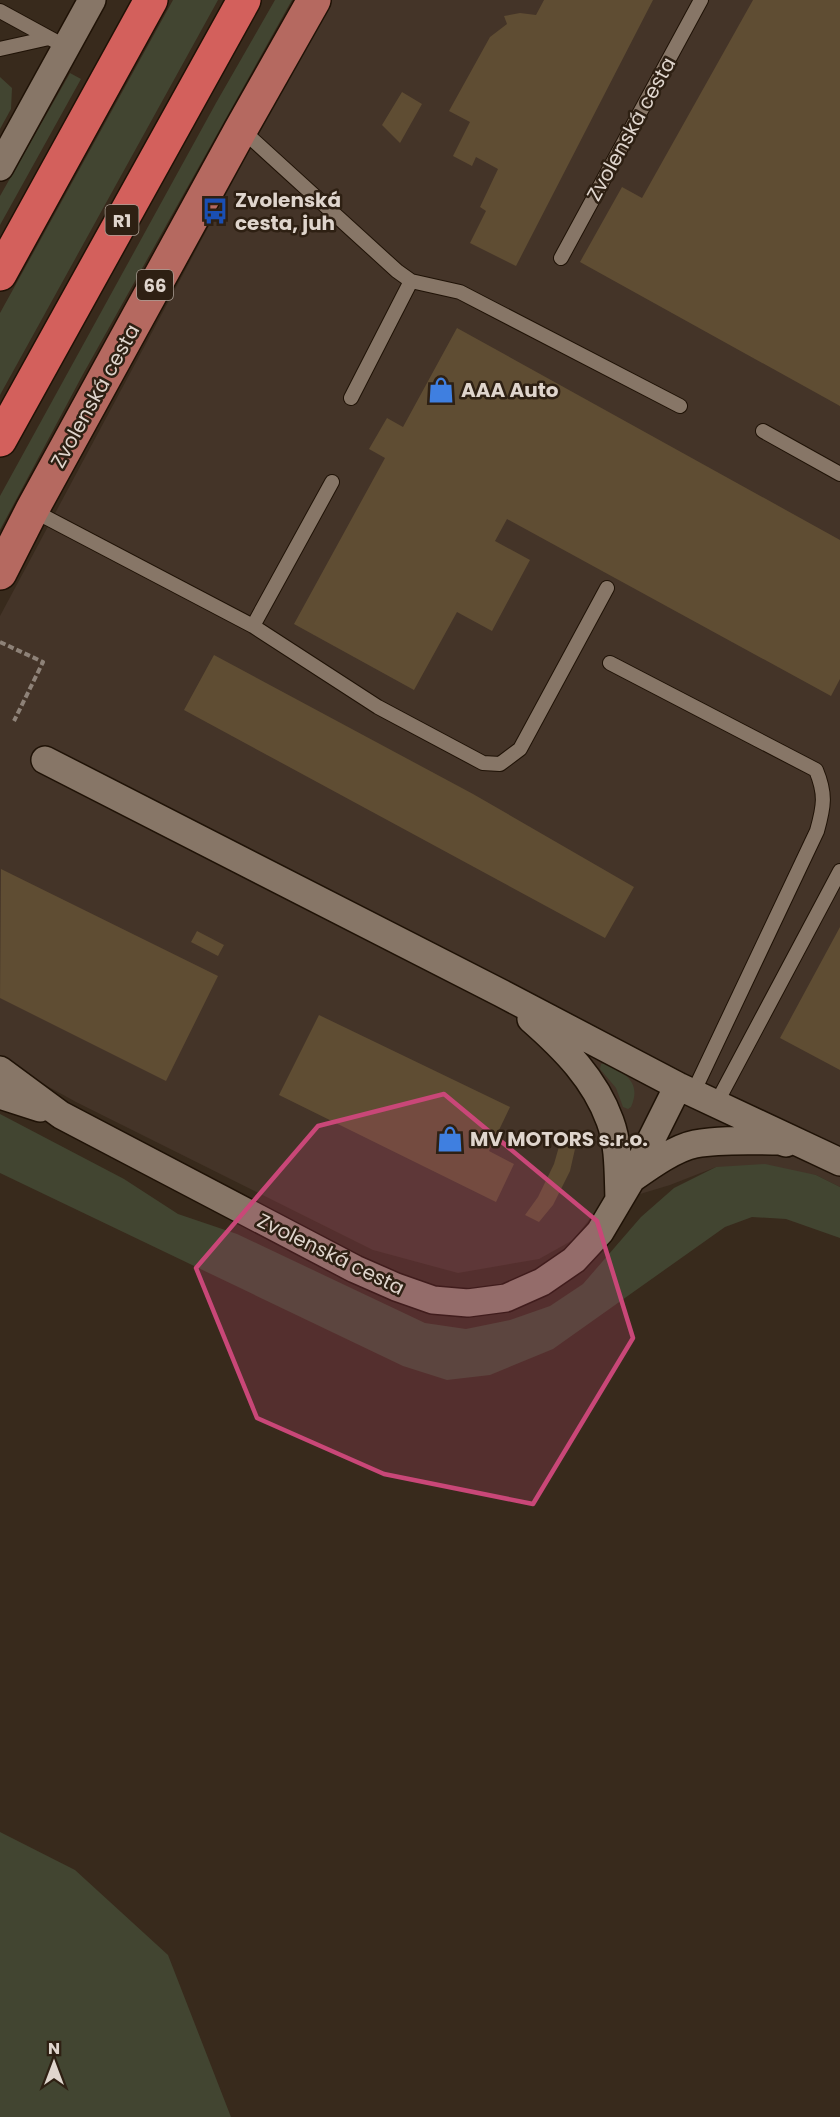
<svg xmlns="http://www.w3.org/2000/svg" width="840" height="2117" font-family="Poppins,sans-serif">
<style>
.industrial{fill:#443428}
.green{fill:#424531}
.building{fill:#5f4d33}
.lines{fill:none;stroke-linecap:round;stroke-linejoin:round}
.service-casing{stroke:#1f1206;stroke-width:16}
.minor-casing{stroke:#1f1206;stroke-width:30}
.primary-casing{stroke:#1f1206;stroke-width:36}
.motorway-casing{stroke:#1f1206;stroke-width:36}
.path{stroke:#8e8278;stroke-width:4;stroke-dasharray:6 3;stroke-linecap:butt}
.service{stroke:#877667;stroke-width:14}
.minor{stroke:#877667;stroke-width:27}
.primary{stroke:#b56960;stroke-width:33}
.motorway{stroke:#d3605c;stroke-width:33}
.marked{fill:#c94778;fill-opacity:0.2;stroke:#c94778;stroke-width:4.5;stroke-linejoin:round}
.labels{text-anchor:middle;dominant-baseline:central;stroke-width:5;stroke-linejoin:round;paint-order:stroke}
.shield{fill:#2e2013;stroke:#aa9f95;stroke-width:1.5}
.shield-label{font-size:18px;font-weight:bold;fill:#dfd5cd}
.street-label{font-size:20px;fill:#dfd5cd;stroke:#2e2013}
.poi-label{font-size:20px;font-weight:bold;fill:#dfd5cd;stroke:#2e2013;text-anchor:start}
</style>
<rect width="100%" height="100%" fill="#382a1c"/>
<!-- industrial -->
<path class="industrial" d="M330 0H840V1187L816 1175 716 1167 670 1185 600 1206 573 1240 539 1259 458 1273 373 1250 76 1102 0 1060V616Z"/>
<!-- green -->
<path class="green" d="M173 0H218L0 395V313Z
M275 0H292L82 376 0 530V496L216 103Z
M70 73 81 79 0 225V196Z
M0 77 12 88 11 109 0 129Z
M605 1063C625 1073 642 1082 631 1107L628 1109 623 1107 616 1088 600 1069 601 1064Z
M0 1114 124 1179 178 1214 237 1234 425 1323 466 1329 510 1320 550 1306 583 1284 641 1217 674 1188 716 1167 765 1164 816 1175 840 1187V1238L786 1219 752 1217 725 1227 553 1349 490 1375 447 1380 403 1366 0 1173Z
M0 1832 75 1870 168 1955 231 2117H0Z"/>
<!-- building -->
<path class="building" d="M544 0H653L516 266 470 243 486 211 480 207 498 169 476 157 472 166 453 156 470 122 449 111 490 37 507 24 504 16 520 13 536 15Z
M753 0H840V406L580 262 622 187 642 198Z
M402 92 422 104 400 143 382 125Z
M457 328 840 540V679L831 696 507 519 495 541 530 560 492 631 457 612 414 690 294 624 385 458 369 449 387 418 403 427Z
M214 655 473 794 634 887 605 938 184 710Z
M1 869 218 976 166 1081 0 998Z
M840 927V1070L780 1038Z
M197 931 224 945 218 956 191 942Z
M319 1015 510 1107 489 1151 514 1164 496 1202 279 1095Z
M560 1143 575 1149 570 1171 553 1205 539 1222 525 1215 538 1197 554 1164Z"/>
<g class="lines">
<!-- service casing -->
<g class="service-casing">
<path id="service" d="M0 11 66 47
M0 49 49 38
M241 129 397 271 411 281 351 398
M561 258 701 0
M411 281 460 292 680 406
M763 431 840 474
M32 510 253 626 332 482
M253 626 378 707 483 763 500 764 520 749 607 588
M610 663 816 770C826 794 824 806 817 831L693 1093
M716 1104 840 871"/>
</g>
<!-- minor casing -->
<g class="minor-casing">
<path id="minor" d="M0 167 92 0
M45 760 501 993 678 1086 840 1162
M531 1019C564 1048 595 1079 610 1121 619 1145 618 1173 619 1199
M0 1070 61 1115 355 1269 396 1287 433 1300 468 1303 506 1298 542 1282 574 1260 600 1232 632 1178 678 1086
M0 1095 40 1108
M633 1178C650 1166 675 1148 695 1144 722 1139 752 1141 780 1141L786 1143"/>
</g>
<!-- primary casing -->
<g class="primary-casing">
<path id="primary" d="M0 573 32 510 241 129 314 0"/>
</g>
<!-- motorway casing -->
<g class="motorway-casing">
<path id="motorway" d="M0 274 151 0
M0 440 244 0"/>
</g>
<!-- path -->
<path class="path" d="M0 642 43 662 14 721"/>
<!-- service -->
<use href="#service" class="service"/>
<!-- minor -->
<use href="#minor" class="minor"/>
<!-- primary -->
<use href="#primary" class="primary"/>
<!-- motorway -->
<use href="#motorway" class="motorway"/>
</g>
<!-- marked area -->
<path class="marked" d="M444 1094 597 1221 633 1338 533 1504 384 1474 257 1418 196 1268 318 1126Z"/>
<!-- icons -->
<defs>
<g id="bus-bare" transform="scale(2.07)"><path d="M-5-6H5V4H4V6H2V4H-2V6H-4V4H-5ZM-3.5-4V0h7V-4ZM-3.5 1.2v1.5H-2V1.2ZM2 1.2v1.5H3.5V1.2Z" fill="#1a4fb4" stroke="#2e2013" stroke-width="2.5" paint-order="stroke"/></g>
<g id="shop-bare" transform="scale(2.07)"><path d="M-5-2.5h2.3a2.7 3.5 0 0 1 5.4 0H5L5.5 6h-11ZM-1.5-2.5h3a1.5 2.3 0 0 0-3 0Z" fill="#3f7fe0" stroke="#2e2013" stroke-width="2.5" paint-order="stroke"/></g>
</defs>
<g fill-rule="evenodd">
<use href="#bus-bare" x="215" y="211"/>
<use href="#shop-bare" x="441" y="390"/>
<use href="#shop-bare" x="450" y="1139"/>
</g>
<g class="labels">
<!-- shield labels -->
<g class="shield">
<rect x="105.5" y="205" width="33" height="30" rx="4.5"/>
<rect x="137" y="270" width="36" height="30" rx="4.5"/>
</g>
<g class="shield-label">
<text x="122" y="220">R1</text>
<text x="155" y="285">66</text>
</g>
<!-- street labels -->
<g class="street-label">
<text transform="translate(631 129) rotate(-61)">Zvolenská cesta</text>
<text transform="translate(95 396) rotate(-61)">Zvolenská cesta</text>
<text transform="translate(331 1254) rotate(26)">Zvolenská cesta</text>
</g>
<!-- poi labels -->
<g class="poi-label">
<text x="235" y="200">Zvolenská<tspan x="235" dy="23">cesta, juh</tspan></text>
<text x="461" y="390">AAA Auto</text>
<text x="470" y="1139">MV MOTORS s.r.o.</text>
</g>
</g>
<!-- north arrow -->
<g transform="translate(54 2063)" stroke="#2e2013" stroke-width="4.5" paint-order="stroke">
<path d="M0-4.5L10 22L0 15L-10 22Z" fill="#dfd5cd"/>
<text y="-9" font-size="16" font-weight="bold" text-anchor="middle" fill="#dfd5cd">N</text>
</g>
</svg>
